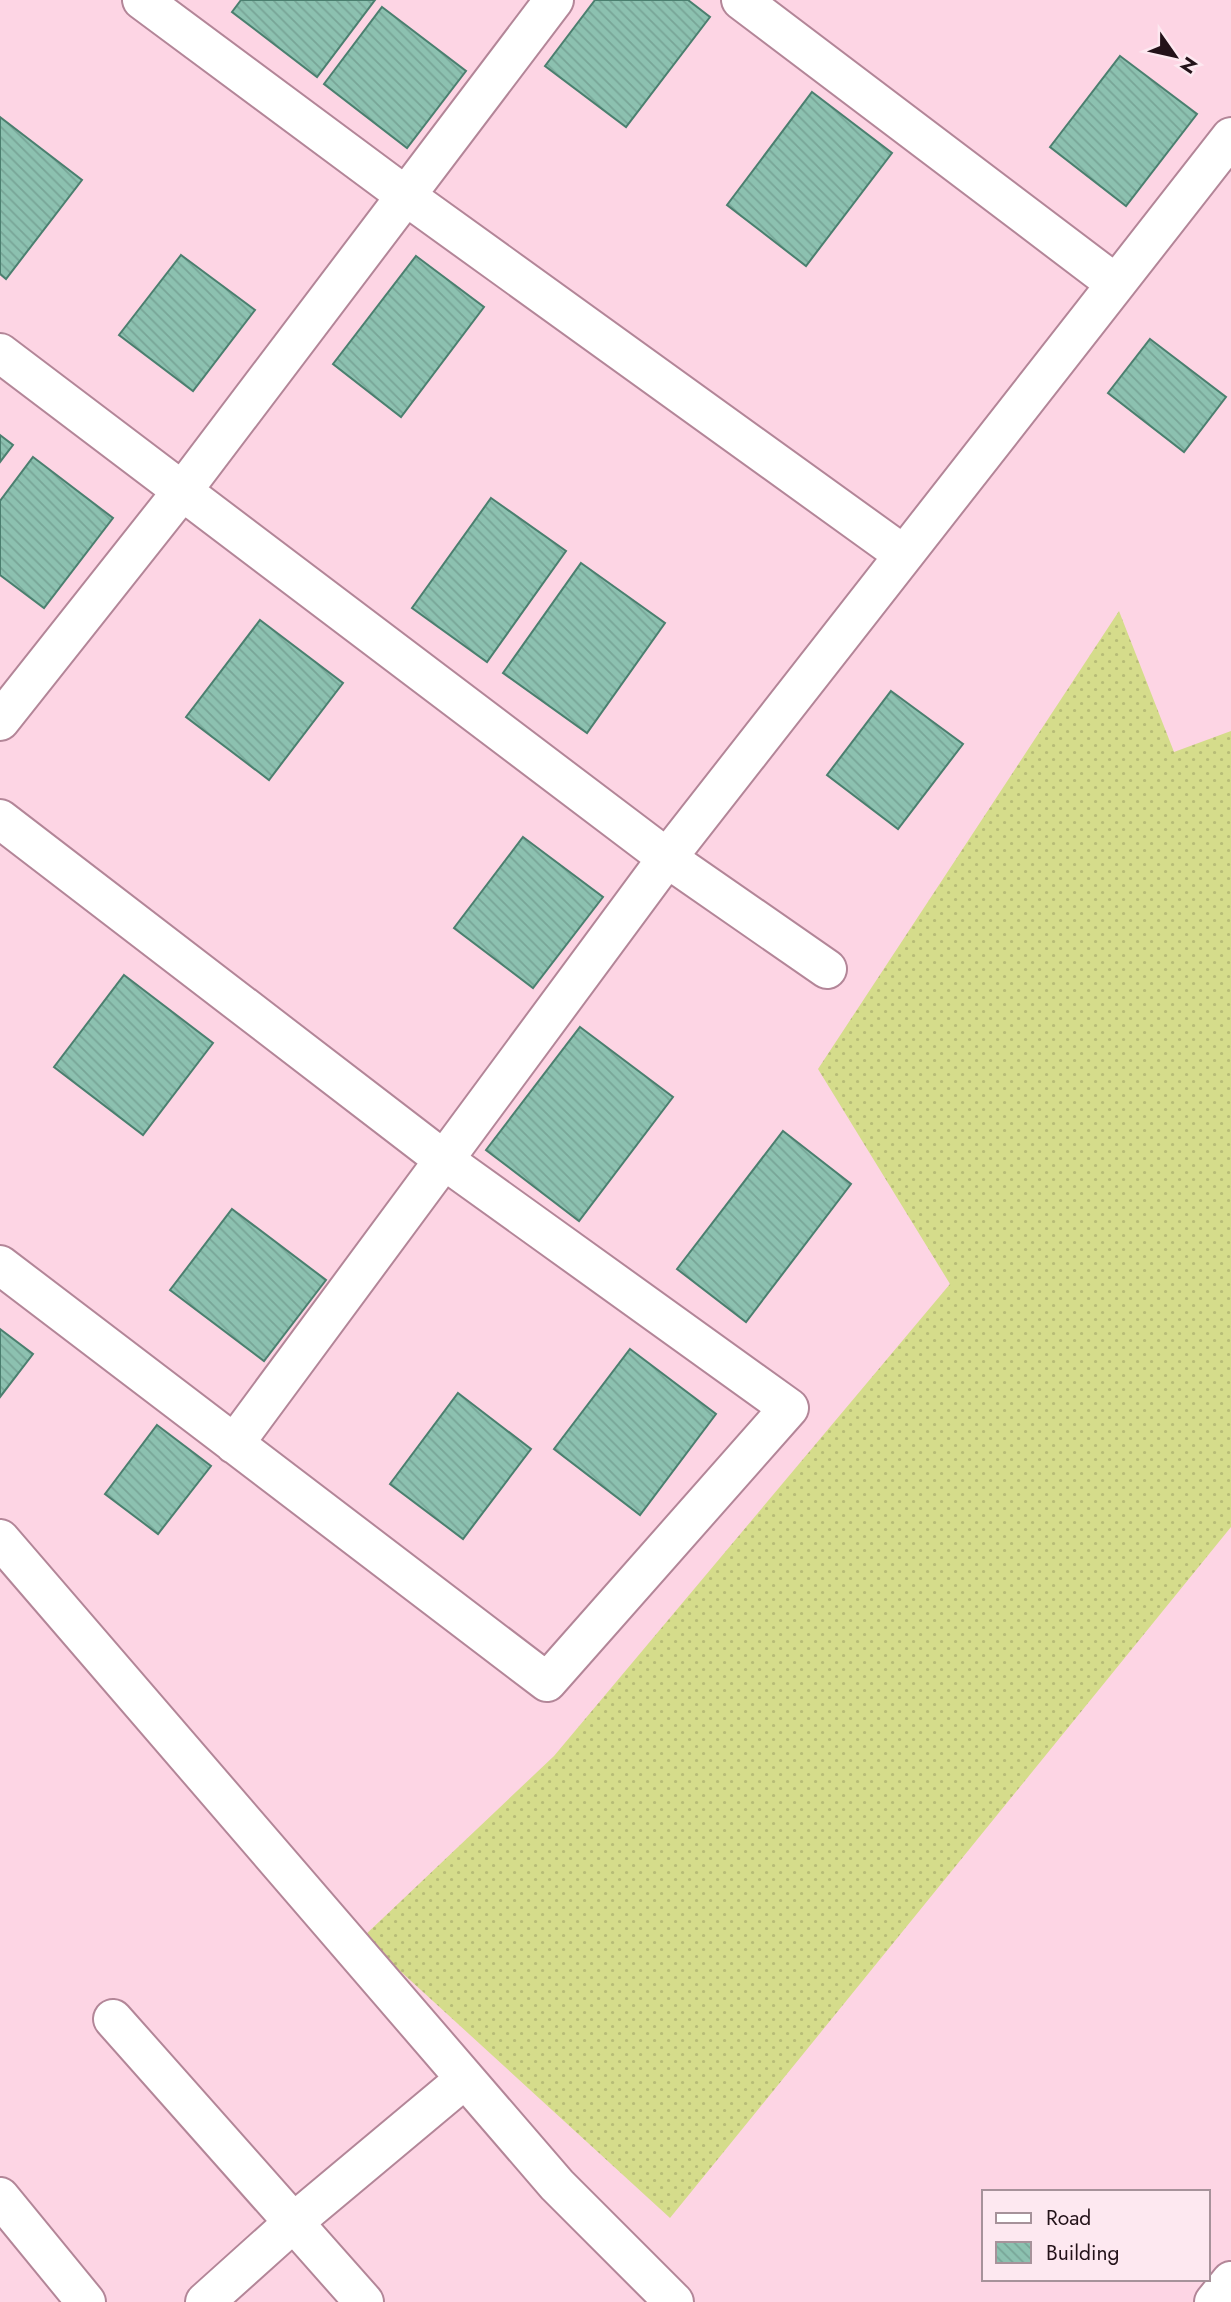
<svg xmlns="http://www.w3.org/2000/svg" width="1231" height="2302" font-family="Jost,sans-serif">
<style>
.grass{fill:url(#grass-dots)}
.building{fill:url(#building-back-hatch);stroke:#4b7f6f;stroke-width:2}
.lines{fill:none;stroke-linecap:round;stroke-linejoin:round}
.minor-casing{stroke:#b38698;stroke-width:42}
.minor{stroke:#fff;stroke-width:38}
</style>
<defs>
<pattern id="grass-dots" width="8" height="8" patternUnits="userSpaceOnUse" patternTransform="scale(1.75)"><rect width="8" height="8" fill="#d5dc8b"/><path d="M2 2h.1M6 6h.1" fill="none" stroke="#b7bc77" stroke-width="1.8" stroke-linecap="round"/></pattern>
<pattern id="building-back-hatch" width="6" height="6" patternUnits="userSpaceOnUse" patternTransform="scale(1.75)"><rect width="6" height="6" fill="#8cc1b0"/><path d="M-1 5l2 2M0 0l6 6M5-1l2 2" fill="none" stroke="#78a597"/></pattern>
</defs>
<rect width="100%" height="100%" fill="#fdd5e4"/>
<!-- grass -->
<path class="grass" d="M1119 611 1174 752 1231 731V1527L670 2218 363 1937 554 1756 950 1284 818 1069Z"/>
<!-- building -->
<path class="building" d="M241 0H375L317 77 232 12Z
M595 0H688L710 17 626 127 545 66Z
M382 7 466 71 407 148 324 84Z
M1120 56 1197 114 1126 206 1050 147Z
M812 92 892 153 806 266 727 205Z
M0 117 82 180 6 279 0 274Z
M181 255 255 310 193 391 119 335Z
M416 256 484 307 401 417 333 364Z
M1150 339 1226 397 1184 452 1108 393Z
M0 435 13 445 0 462Z
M33 457 113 518 44 608 0 575V501Z
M491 498 566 551 487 662 412 608Z
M581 563 665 623 587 733 503 673Z
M260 620 343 683 269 780 186 717Z
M891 691 963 744 898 829 827 775Z
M523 837 603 897 533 988 454 928Z
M124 975 213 1043 143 1135 54 1067Z
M580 1027 673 1097 579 1221 486 1150Z
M783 1131 851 1184 746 1322 677 1269Z
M232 1209 326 1280 264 1361 170 1290Z
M0 1329 33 1354 0 1397Z
M630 1349 716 1414 640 1515 554 1449Z
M458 1393 531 1449 463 1539 390 1484Z
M157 1425 211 1466 158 1534 105 1494Z"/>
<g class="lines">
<!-- minor casing -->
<g class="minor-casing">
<path id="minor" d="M142 0 406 196 904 555
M741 0 1116 284
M0 353 667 858 827 969
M0 721 183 490 554 0
M0 819 444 1160 789 1408 547 1682 0 1265
M234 1444 667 858 1231 137
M0 1539 557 2185 674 2302
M113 2019 364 2302
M0 2197 86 2302
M205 2302 294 2222 465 2079
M1214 2302 1231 2281"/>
</g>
<!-- minor -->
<use href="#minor" class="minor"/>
</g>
<!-- legend -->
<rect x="982" y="2190" width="228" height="91" fill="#fde8f0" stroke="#a6929a" stroke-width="2"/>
<rect x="996" y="2213" width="35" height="10" fill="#ffffff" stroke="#a6929a" stroke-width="2"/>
<text x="1046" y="2225" font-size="21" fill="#231219">Road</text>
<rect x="996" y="2242" width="35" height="21" fill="url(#building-back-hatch)" stroke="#a6929a" stroke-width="2"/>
<text x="1046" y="2260" font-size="21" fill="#231219">Building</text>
<!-- north arrow -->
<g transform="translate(1175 56) rotate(124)" stroke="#fde8f0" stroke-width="5" paint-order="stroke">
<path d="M0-5L12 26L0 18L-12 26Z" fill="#231219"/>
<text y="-10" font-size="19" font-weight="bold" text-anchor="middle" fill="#231219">N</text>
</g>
</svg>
